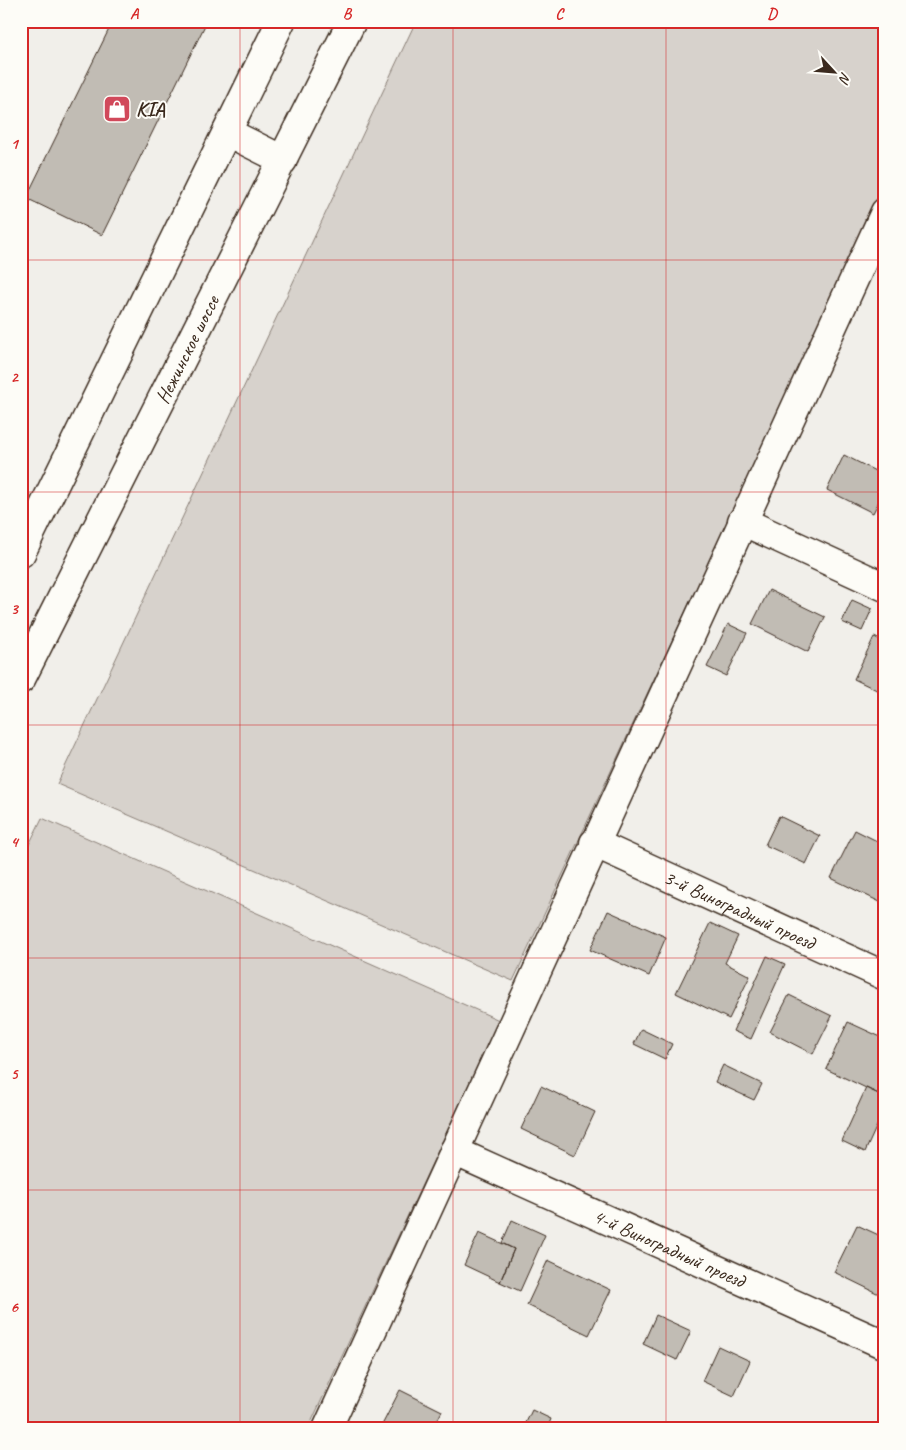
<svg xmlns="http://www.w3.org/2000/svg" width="906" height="1450" font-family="Caveat,sans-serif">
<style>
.green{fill:#d7d2cc;stroke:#897e75}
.building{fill:#c1bcb4;stroke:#3b2a1e}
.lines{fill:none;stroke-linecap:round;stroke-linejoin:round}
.minor-casing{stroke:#3b2a1e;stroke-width:31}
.major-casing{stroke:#3b2a1e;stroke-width:31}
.minor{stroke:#fdfcf7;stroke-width:28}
.major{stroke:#fdfcf7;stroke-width:28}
.grid{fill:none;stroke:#d62828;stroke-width:1;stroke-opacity:0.55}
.labels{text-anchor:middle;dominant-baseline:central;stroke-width:4;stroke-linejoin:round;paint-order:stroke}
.poi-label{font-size:20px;font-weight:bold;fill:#3b2a1e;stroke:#fdfcf7;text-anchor:start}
.street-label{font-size:20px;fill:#3b2a1e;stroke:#fdfcf7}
.neatline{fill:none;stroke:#d62828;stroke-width:2}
.grid-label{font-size:16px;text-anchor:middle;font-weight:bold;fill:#d62828}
</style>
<rect width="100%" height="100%" fill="#f1efea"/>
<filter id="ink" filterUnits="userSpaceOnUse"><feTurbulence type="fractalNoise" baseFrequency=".02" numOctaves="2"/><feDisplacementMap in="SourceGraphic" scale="10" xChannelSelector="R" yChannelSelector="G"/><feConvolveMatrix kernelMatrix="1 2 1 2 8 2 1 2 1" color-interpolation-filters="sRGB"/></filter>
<g filter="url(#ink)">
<!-- green -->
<path class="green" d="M416 21H885V184L513 981 57 784Z
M42 818 499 1020 308 1429H21V861Z"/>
<!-- building -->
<path class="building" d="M113 21H207L102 235 26 198Z
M844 455 885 476V489L873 513 827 490Z
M769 590 825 617 808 652 752 624Z
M852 600 872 609 862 631 842 622Z
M728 624 747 633 726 676 707 667Z
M874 637 885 642V694L854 679Z
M779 816 820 836 806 864 765 845Z
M855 830 885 845 884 904 831 878Z
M608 911 666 937 649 976 590 950Z
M710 923 738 936 725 963 750 976 729 1019 676 993Z
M767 956 785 964 751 1039 733 1031Z
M789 995 832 1016 813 1054 770 1032Z
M848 1022 885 1039V1097L826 1069Z
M641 1029 672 1044 665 1059 634 1044Z
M723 1065 762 1084 754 1100 715 1082Z
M541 1086 595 1112 575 1155 521 1129Z
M866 1088 885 1097V1108L865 1152 842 1141Z
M512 1220 545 1235 520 1291 500 1282 514 1249 502 1243Z
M857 1225 885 1238V1297L834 1272Z
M479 1233 514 1249 500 1282 464 1265Z
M548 1260 611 1290 589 1335 527 1305Z
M656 1315 691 1331 677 1360 643 1344Z
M718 1346 750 1361 734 1396 702 1381Z
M400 1390 442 1411 433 1429H380Z
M532 1410 551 1419 547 1429H523Z"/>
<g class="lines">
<!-- minor casing -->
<g class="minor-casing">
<g id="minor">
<path d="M742 521 885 587"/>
<path id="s1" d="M594 843 885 976"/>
<path id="s2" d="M454 1151 885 1345"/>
<path d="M327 1429 885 212"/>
</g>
</g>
<!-- major casing -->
<g class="major-casing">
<g id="major">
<path d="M227 132 283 160"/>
<path d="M21 553 281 21"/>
<path id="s3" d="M21 679 352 21"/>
</g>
</g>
<!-- minor -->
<use href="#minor" class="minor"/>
<!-- major -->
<use href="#major" class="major"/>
</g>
</g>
<!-- grid -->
<path class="grid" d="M240 21V1429M453 21V1429M666 21V1429M21 260H885M21 492H885M21 725H885M21 958H885M21 1190H885"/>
<!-- icons -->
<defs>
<g id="shop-square" transform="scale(1.4375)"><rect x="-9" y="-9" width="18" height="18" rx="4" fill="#d1495b" stroke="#fdfcf7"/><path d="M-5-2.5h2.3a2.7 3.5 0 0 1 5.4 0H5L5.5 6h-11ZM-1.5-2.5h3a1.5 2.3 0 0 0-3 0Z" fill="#fff"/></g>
</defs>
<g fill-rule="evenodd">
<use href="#shop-square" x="117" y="109"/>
</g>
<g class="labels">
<!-- poi labels -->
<g class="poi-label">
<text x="136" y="109">KIA</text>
</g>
<!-- street labels -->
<g class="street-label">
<text stroke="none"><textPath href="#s3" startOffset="369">Нежинское шоссе</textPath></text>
<text stroke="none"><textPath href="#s1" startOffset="160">3-й Виноградный проезд</textPath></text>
<text stroke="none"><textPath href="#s2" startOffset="236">4-й Виноградный проезд</textPath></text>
</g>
</g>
<!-- margin -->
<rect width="906" height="1450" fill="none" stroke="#fdfcf7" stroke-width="55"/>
<!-- north arrow -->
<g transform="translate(834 72) rotate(116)" stroke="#fdfcf7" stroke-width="4" paint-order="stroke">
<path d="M0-4L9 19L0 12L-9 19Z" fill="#3b2a1e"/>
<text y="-8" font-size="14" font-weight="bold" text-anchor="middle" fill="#3b2a1e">N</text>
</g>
<rect x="28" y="28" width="850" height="1394" class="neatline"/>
<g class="grid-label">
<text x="134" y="19">A</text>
<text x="347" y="19">B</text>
<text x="559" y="19">C</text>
<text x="772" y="19">D</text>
<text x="14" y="149">1</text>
<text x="14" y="382">2</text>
<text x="14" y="614">3</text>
<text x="14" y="847">4</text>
<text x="14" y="1079">5</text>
<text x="14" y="1312">6</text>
</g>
</svg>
